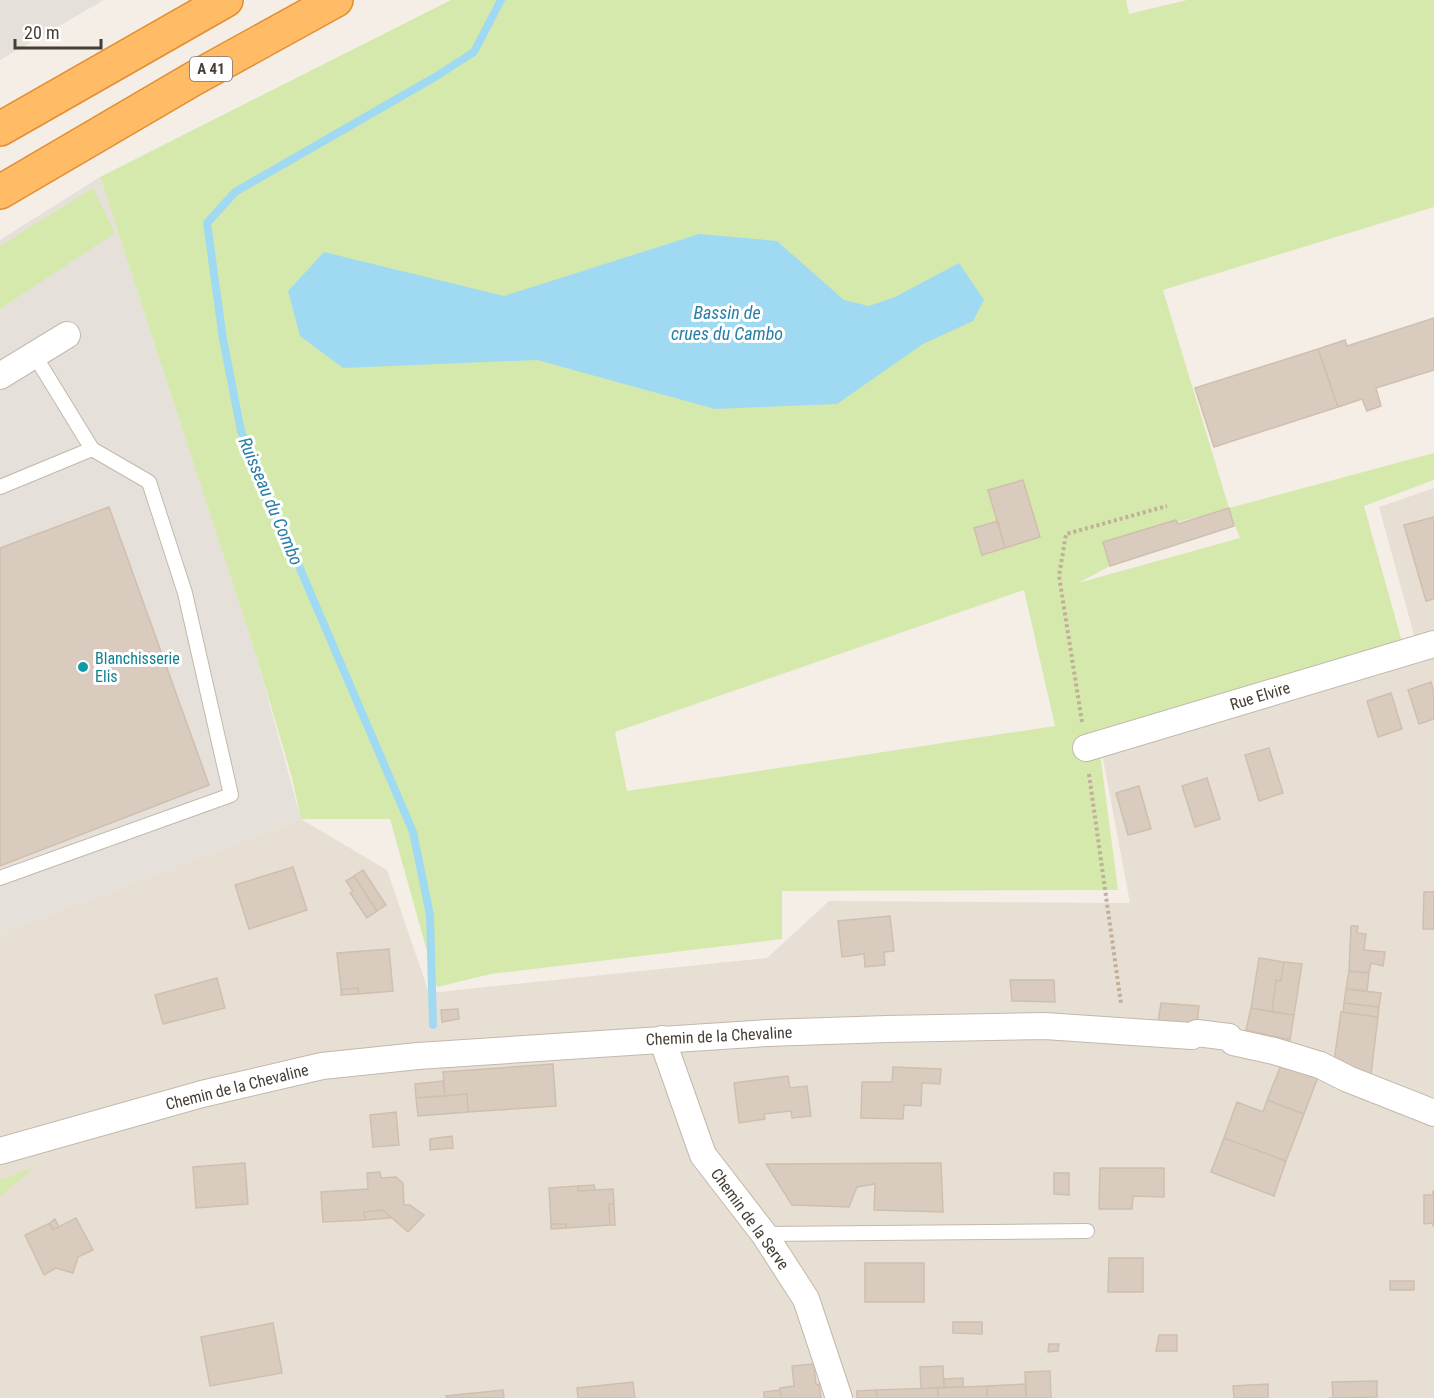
<svg xmlns="http://www.w3.org/2000/svg" width="1434" height="1398" font-family="'Roboto Condensed',sans-serif">
<style>
.residential{fill:#e8dfd4}
.industrial{fill:#e6e0db}
.green{fill:#d5e9ad;fill-rule:evenodd}
.water{fill:#a0daf2}
.lines{fill:none;stroke-linecap:round;stroke-linejoin:round}
.stream{stroke:#a0daf2;stroke-width:8}
.building{fill:#d9cbbe;stroke:#d0bfae;stroke-width:1.5}
.lane-casing{stroke:#c2b8ab;stroke-width:16}
.street-casing{stroke:#c2b8ab;stroke-width:28}
.highway-casing{stroke:#e28e31;stroke-width:36}
.path{stroke:#c1af99;stroke-width:4;stroke-dasharray:3 3;stroke-linecap:butt}
.lane{stroke:#fff;stroke-width:14}
.street{stroke:#fff;stroke-width:26}
.highway{stroke:#fb6;stroke-width:33}
.culture-dot{fill:#0f9aa8;stroke:#fff;stroke-width:2}
.labels{text-anchor:middle;dominant-baseline:central;stroke-width:6;stroke-linejoin:round;paint-order:stroke}
.shield{fill:#fff;stroke:#7e7872;stroke-width:1.5}
.shield-label{font-size:15px;font-weight:bold;fill:#463e35}
.culture-label{font-size:16px;fill:#0d838f;stroke:#fff;text-anchor:start}
.street-label{font-size:16px;fill:#463e35;stroke:#fff}
.water-label{font-size:18px;font-style:italic;fill:#287ea6;stroke:#fff}
</style>
<rect width="100%" height="100%" fill="#f4eee6"/>
<!-- residential -->
<path class="residential" d="M1434 488V1398H0V933L301 819 387 870 429 993 767 958 829 901 1130 903 1099 737 1417 646 1379 507Z"/>
<!-- industrial -->
<path class="industrial" d="M0 0H104L0 60Z
M100 177 256 655 301 819 0 933V240Z"/>
<!-- green -->
<path class="green" d="M451 0H1126L1129 14 1187 0H1434V207L1163 290 1229 508 1434 453V480L1364 506 1402 642 1097 730 1118 890 782 891V939L491 974 437 987 390 819H301L292 778 256 655 100 177ZM1228 509 1240 538 1078 583 1110 566 1103 542ZM1024 590 1055 726 627 791 615 732Z
M93 188 115 233 0 309V246Z
M37 1166 0 1196V1180Z"/>
<!-- water -->
<path class="water" d="M699 234 777 241 844 300 869 306 895 297 959 263 984 300 973 321 923 344 837 404 715 409 537 360 343 368 300 336 288 291 324 252 504 296Z"/>
<g class="lines">
<!-- stream -->
<path class="stream" d="M433 1025 430 915 413 832 241 431 223 339 207 223 235 192 435 77 474 52 501 0"/>
</g>
<!-- building -->
<path class="building" d="M1434 318V370L1376 388 1381 406 1367 411 1362 399 1338 407 1318 349 1345 340 1347 346Z
M1318 349 1338 407 1214 447 1195 388Z
M1023 480 1040 537 1005 548 988 490Z
M109 507 209 785 0 866V548Z
M1229 508 1234 526 1110 566 1103 542 1176 520 1178 524Z
M1434 517V599L1426 601 1404 525Z
M998 521 1005 548 982 555 974 528Z
M1431 682 1434 693V719L1419 724 1408 690Z
M1391 693 1402 729 1378 737 1367 701Z
M1269 748 1283 793 1259 801 1245 755Z
M1207 778 1220 819 1195 827 1182 786Z
M1139 786 1151 829 1128 835 1116 793Z
M293 867 307 910 249 929 235 885Z
M363 870 386 905 377 911 354 876Z
M354 876 377 911 367 918 350 893 353 891 346 881Z
M1424 892H1434V929H1423Z
M890 916 894 951 884 952 885 965 865 967 864 954 842 957 838 921Z
M1351 926H1358L1357 933 1366 934 1364 950 1385 952 1383 966 1371 963 1369 973 1349 971Z
M389 949 393 991 359 994 358 988 341 990 337 953Z
M1259 958 1284 962 1281 981 1276 980 1272 1012 1251 1008Z
M1284 962 1302 964 1294 1015 1272 1012 1276 980 1281 981Z
M1349 971 1369 973 1367 991 1346 989Z
M217 978 225 1008 163 1024 155 995Z
M1010 980H1054L1055 1002 1012 1001Z
M358 988 359 994 341 995V990Z
M1346 989 1381 993 1379 1007 1344 1003Z
M1161 1003 1199 1006 1197 1024 1158 1022Z
M1344 1003 1379 1007 1378 1017 1343 1012Z
M1251 1008 1294 1015 1290 1040 1246 1030Z
M458 1009 459 1019 442 1022 441 1010Z
M1341 1012 1378 1017 1371 1074 1333 1068Z
M1282 1063 1318 1077 1304 1114 1267 1100Z
M553 1064 556 1106 468 1112 467 1094 445 1096 443 1072Z
M893 1067 941 1069 940 1084 922 1083 921 1106 904 1105 903 1119 861 1118 862 1082H892Z
M788 1076 790 1088 807 1086 811 1116 792 1118 791 1111 764 1114 765 1119 739 1123 734 1083Z
M443 1081 445 1096 416 1098 415 1084Z
M467 1094 468 1112 418 1116 416 1098Z
M1267 1100 1304 1114 1286 1161 1224 1138 1237 1102 1263 1112Z
M396 1112 399 1145 373 1147 370 1115Z
M452 1136 453 1148 430 1150V1139Z
M1224 1138 1286 1161 1274 1196 1211 1172Z
M245 1163 248 1204 196 1208 193 1167Z
M941 1163 943 1212 874 1210 875 1184 857 1187 849 1207 792 1205 766 1164Z
M1100 1168H1164V1197L1133 1196 1132 1209H1099Z
M380 1172 381 1178 396 1177 403 1183 404 1205H410L424 1215 408 1232 383 1210 364 1212 365 1220 323 1222 321 1192 368 1189 367 1173Z
M1054 1173H1069V1195L1054 1194Z
M594 1185 595 1190 578 1191V1186Z
M578 1186V1191L613 1189 614 1204H609L610 1225 566 1228V1224H551L549 1188Z
M1433 1191H1434V1226H1433V1223L1424 1224V1195H1433Z
M609 1204H614L615 1225H610Z
M383 1210 392 1218 365 1220 364 1212Z
M76 1218 93 1250 78 1257 73 1273 56 1268 44 1275 25 1235 50 1223 53 1230Z
M55 1219 59 1227 53 1230 50 1223Z
M551 1224H566V1228L551 1229Z
M1109 1258H1143V1292H1108Z
M865 1263H924V1302H865Z
M1390 1281H1414V1290H1390Z
M953 1322H982V1334L953 1333Z
M273 1323 282 1373 210 1386 201 1337Z
M1159 1335H1177V1351H1156Z
M1049 1344H1059L1058 1351 1048 1352Z
M814 1364 816 1385 819 1384 821 1398H781L780 1388 794 1386 792 1366Z
M943 1366 944 1387 921 1389 920 1367Z
M1050 1371 1051 1398H1026L1025 1372Z
M963 1378V1387H944V1379Z
M1377 1381V1397L1329 1398H1333L1332 1382Z
M633 1382 635 1398H578L577 1388Z
M1026 1384V1398H987V1386Z
M1268 1384V1398H1234L1233 1386Z
M987 1386V1398H938V1388Z
M938 1388V1398H877L876 1390Z
M503 1390 504 1398H447L446 1396Z
M780 1390 781 1398H764V1392Z
M876 1390 877 1398H857V1391Z"/>
<g class="lines">
<!-- lane casing -->
<g class="lane-casing">
<path id="lane" d="M0 487 92 449
M0 878 231 795 185 593 149 482 92 449 35 356
M764 1234 1087 1231"/>
</g>
<!-- street casing -->
<g class="street-casing">
<path id="street" d="M0 376 67 335
M1086 748 1434 644
M662 1039 703 1155 764 1234 806 1299 839 1398
M0 1151 202 1094 322 1066 418 1056 767 1033 887 1029 1045 1026 1192 1036 1197 1033 1229 1037 1233 1042 1274 1051 1320 1065 1348 1079 1434 1113"/>
</g>
<!-- highway casing -->
<g class="highway-casing">
<path id="highway" d="M0 129 226 0
M0 192 193 79 336 0"/>
</g>
<!-- path -->
<path class="path" d="M1082 722 1059 576 1066 534 1167 506
M1089 774 1121 1004"/>
<!-- lane -->
<use href="#lane" class="lane"/>
<!-- street -->
<use href="#street" class="street"/>
<!-- highway -->
<use href="#highway" class="highway"/>
</g>
<!-- markers -->
<circle class="culture-dot" cx="83" cy="667" r="6"/>
<g class="labels">
<!-- shield labels -->
<rect class="shield" x="190" y="57" width="42" height="24" rx="4.5"/>
<g class="shield-label">
<text x="211" y="69">A 41</text>
</g>
<!-- culture labels -->
<g class="culture-label">
<text x="95" y="658">Blanchisserie<tspan x="95" dy="18">Elis</tspan></text>
</g>
<!-- street labels -->
<g class="street-label">
<text transform="translate(1260 696) rotate(-17)">Rue Elvire</text>
<text transform="translate(719 1036) rotate(-3)">Chemin de la Chevaline</text>
<text transform="translate(237 1087) rotate(-14)">Chemin de la Chevaline</text>
<text transform="translate(750 1219) rotate(54)">Chemin de la Serve</text>
</g>
<!-- water labels -->
<g class="water-label">
<text x="727" y="312">Bassin de<tspan x="727" dy="21">crues du Cambo</tspan></text>
<text transform="translate(271 501) rotate(67)">Ruisseau du Combo</text>
</g>
</g>
<!-- scale -->
<path d="M15 39v9h86v-9" fill="none" stroke="#463e35" stroke-width="3"/>
<text x="24" y="39" font-size="18" fill="#463e35" stroke="#ffffff" stroke-width="4.5" paint-order="stroke">20 m</text>
</svg>
